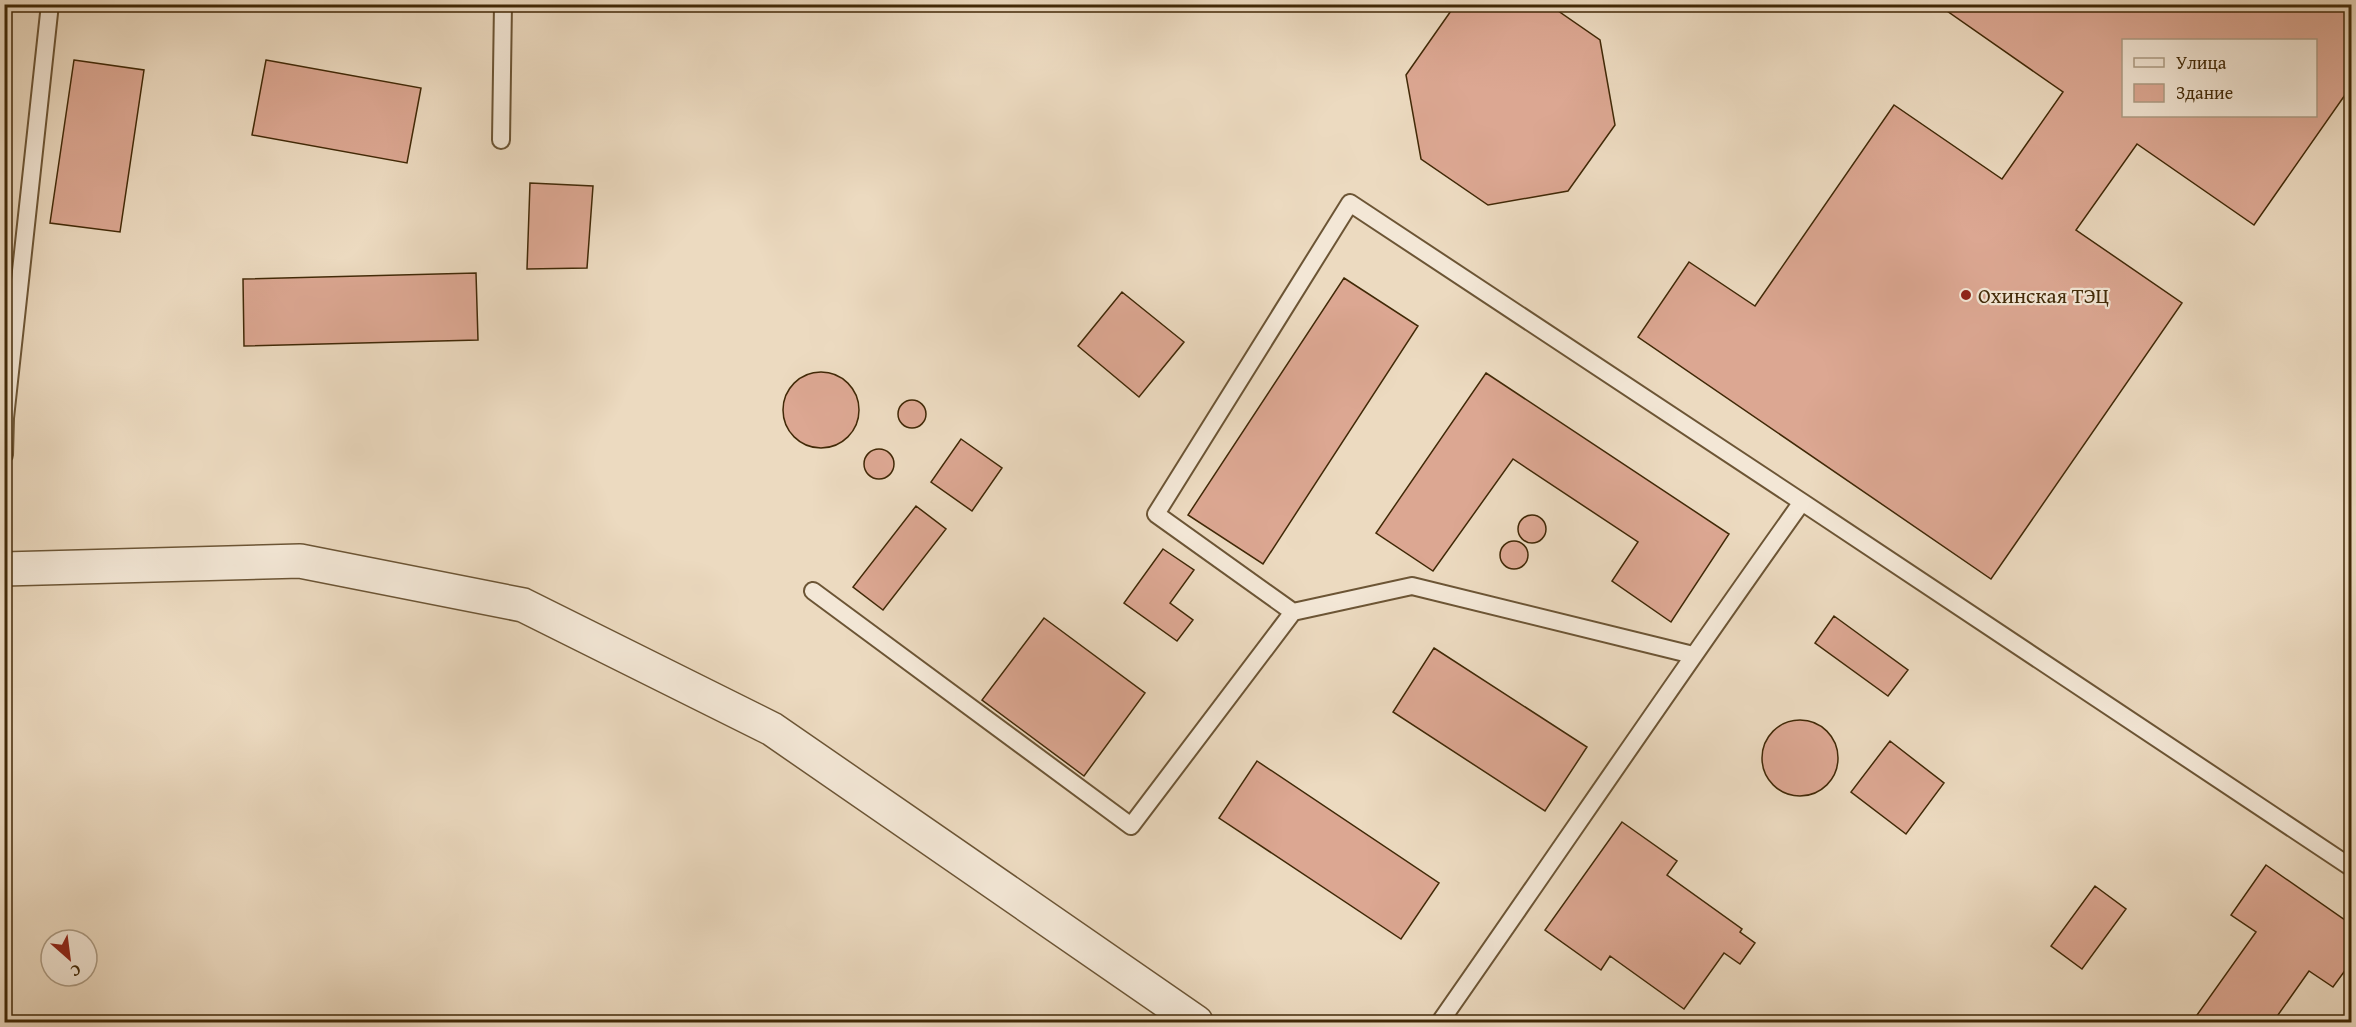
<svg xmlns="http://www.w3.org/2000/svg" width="2356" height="1027" font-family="'Gentium Book Plus',serif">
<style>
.building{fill:#dca792;stroke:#412907;stroke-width:1.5;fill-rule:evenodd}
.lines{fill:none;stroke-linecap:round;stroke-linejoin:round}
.service-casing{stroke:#6c5535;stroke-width:20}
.minor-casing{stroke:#6c5535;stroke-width:36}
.service{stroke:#f3e7d6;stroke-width:16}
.minor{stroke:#f3e7d6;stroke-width:33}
.poi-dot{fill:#8f2418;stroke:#f3e7d6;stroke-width:2}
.labels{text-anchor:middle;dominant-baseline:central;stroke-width:4.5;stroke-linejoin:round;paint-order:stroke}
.poi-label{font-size:21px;fill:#412907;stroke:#f3e7d6;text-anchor:start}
</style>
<rect width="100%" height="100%" fill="#ecdac0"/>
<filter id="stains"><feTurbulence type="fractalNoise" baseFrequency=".00333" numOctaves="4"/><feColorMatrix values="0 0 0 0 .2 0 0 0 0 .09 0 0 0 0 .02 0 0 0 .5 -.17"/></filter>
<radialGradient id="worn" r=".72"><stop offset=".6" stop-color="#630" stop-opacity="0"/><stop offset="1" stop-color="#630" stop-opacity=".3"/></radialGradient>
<!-- building -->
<path class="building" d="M1475 4H1548L1600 40 1615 125 1568 191 1488 205 1421 159 1406 75 1453 8Z
M1937 4H2352V85L2254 225 2137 144 2076 230 2182 303 1991 579 1638 337 1689 262 1755 306 1894 105 2002 179 2063 92ZM2124 40H2316V116H2124Z
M74 60 144 70 120 232 50 223Z
M266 60 421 88 407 163 252 135Z
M530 183 593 186 587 268 527 269Z
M476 273 478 340 244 346 243 279Z
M1344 278 1418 326 1263 564 1188 515Z
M1122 292 1184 342 1139 397 1078 346Z
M783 410a38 38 0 1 1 76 0a38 38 0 1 1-76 0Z
M1486 373 1729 534 1671 622 1612 581 1638 542 1513 459 1433 571 1376 533Z
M898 414a14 14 0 1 1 28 0a14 14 0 1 1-28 0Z
M961 439 1002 468 972 511 931 482Z
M864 464a15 15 0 1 1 30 0a15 15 0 1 1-30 0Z
M916 506 946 529 883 610 853 587Z
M1518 529a14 14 0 1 1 28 0a14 14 0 1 1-28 0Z
M1500 555a14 14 0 1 1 28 0a14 14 0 1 1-28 0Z
M1163 549 1194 570 1170 603 1193 620 1177 641 1124 603Z
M1834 616 1908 670 1888 696 1815 643Z
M1044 618 1145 693 1084 776 982 700Z
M1434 648 1587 747 1545 811 1393 712Z
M1762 758a38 38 0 1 1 76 0a38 38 0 1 1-76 0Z
M1890 741 1944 783 1906 834 1851 792Z
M1257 761 1439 883 1401 939 1219 818Z
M1622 822 1677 861 1667 875 1742 929 1740 932 1755 943 1740 964 1724 953 1684 1009 1610 956 1601 970 1545 930Z
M2266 865 2352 925V961L2333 987 2309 971 2273 1022H2192L2256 932 2231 915Z
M2095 886 2126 909 2082 969 2051 946Z"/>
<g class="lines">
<!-- service casing -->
<g class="service-casing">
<path id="service" d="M501 140 503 4
M4 455 5 418 50 4
M813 591 1131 826 1293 612
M1693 655 1412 586 1293 612 1156 514 1350 203 1802 502
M1440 1022C1561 849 1679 674 1802 502L2352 868"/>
</g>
<!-- minor casing -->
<g class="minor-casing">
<path id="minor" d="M4 569 300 561 523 605 772 729 1196 1022"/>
</g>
<!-- service -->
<use href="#service" class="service"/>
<!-- minor -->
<use href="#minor" class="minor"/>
</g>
<!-- markers -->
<circle class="poi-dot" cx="1966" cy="295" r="6"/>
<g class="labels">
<!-- poi labels -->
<g class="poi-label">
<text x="1978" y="295">Охинская ТЭЦ</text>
</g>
</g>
<!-- margin -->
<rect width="2356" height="1027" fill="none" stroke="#ecdac0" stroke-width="24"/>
<rect x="6" y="6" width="2344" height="1015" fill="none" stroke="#412907" stroke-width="3"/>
<rect x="12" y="12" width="2332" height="1003" fill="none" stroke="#412907" stroke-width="1.5"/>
<!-- legend -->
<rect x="2122" y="39" width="195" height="78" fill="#f3e7d6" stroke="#ac9b83" stroke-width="1.5"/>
<rect x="2134" y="58" width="30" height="9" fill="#f3e7d6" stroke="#ac9b83" stroke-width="1.5"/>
<text x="2176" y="69" font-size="18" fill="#412907">Улица</text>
<rect x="2134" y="84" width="30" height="18" fill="#dca792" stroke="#ac9b83" stroke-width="1.5"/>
<text x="2176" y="99" font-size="18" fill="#412907">Здание</text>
<!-- north arrow -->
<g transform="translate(69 958) rotate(152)"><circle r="28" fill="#f3e7d6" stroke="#ac9b83" stroke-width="1.5"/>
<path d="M0-4.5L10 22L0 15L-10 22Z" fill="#8f2418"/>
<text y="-9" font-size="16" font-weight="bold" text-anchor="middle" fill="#412907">С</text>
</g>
<rect width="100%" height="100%" filter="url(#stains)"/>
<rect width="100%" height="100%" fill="url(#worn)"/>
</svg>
